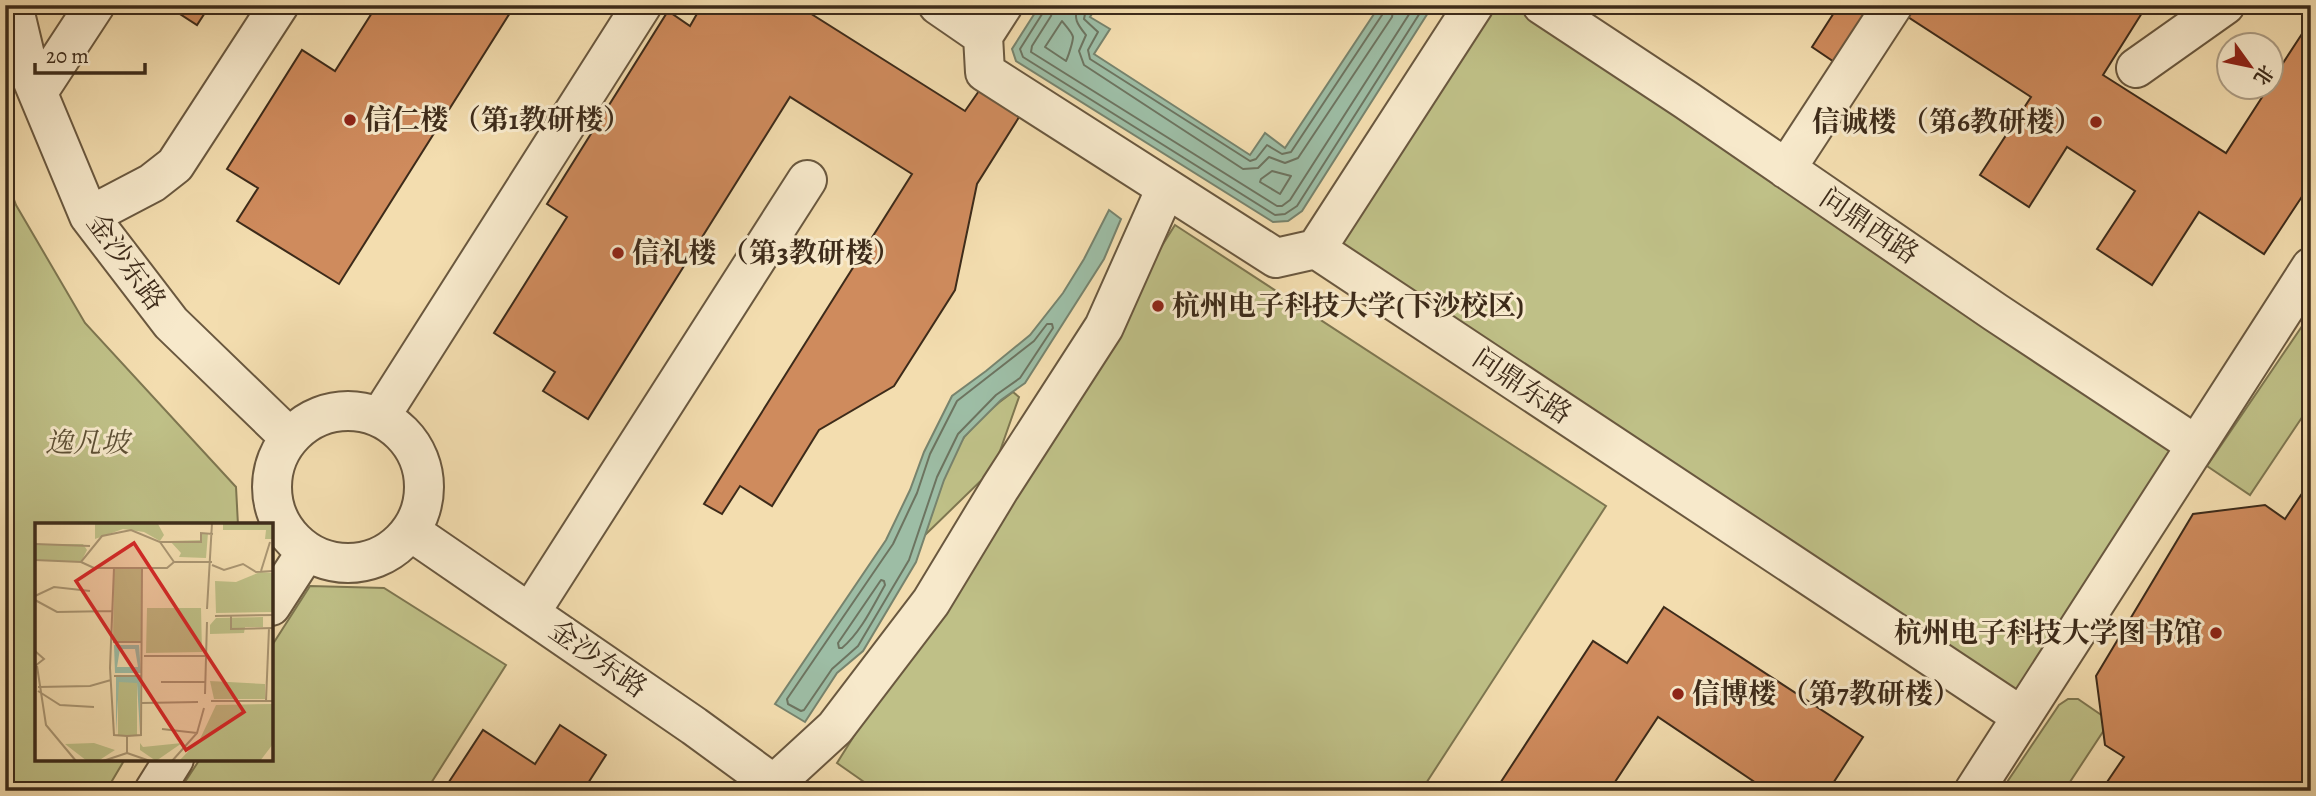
<svg xmlns="http://www.w3.org/2000/svg" width="2316" height="796" font-family="Alegreya,'Noto Serif SC',serif">
<style>
.green{fill:#bfc087;stroke:#7e7650;stroke-width:2}
.water{fill:#9dbda5;stroke:#77836d;stroke-width:2}
.lines{fill:none;stroke-linecap:round;stroke-linejoin:round}
.shore{stroke:#6d7460;stroke-width:2}
.building{fill:#cf8b5d;stroke:#3d2b1a;stroke-width:2}
.minor-casing{stroke:#6a583f;stroke-width:42}
.minor{stroke:#f7e9cb;stroke-width:38}
.poi-dot{fill:#8f2418;stroke:#f7e9cb;stroke-width:2.5}
.labels{text-anchor:middle;dominant-baseline:central;stroke-width:6;stroke-linejoin:round;paint-order:stroke}
.poi-label{font-size:28px;font-weight:bold;fill:#3d2b1a;stroke:#f7e9cb;text-anchor:start}
.street-label{font-size:28px;fill:#3d2b1a;stroke:#f7e9cb}
.park-label{font-size:28px;font-style:italic;fill:#5e5035;stroke:#f7e9cb}
.inset-road{fill:none;stroke:#aa9673;stroke-width:2}
.view{fill:#d62828;fill-opacity:0.15;stroke:#d62828;stroke-width:3.5}
.inset-edge{fill:none;stroke:#3d2b1a;stroke-width:3.5}
</style>
<rect width="100%" height="100%" fill="#f3ddaf"/>
<filter id="stains"><feTurbulence type="fractalNoise" baseFrequency=".00286" numOctaves="4"/><feColorMatrix values="0 0 0 0 .2 0 0 0 0 .09 0 0 0 0 .02 0 0 0 .5 -.17"/></filter>
<radialGradient id="worn" r=".72"><stop offset=".6" stop-color="#630" stop-opacity="0"/><stop offset="1" stop-color="#630" stop-opacity=".3"/></radialGradient>
<!-- green -->
<path class="green" d="M1474 5H1542L2196 445 2021 716 1316 249Z
M5 175 16 205 85 323 236 487 238 525H37V759H125L106 791H5Z
M1175 225 1606 506 1421 791H877L837 763Z
M2311 313V404L2250 495 2207 466Z
M1013 392 1019 397 994 468 924 536C934 509 948 458 965 436 978 420 996 404 1013 392Z
M310 586 384 588 506 665 426 791H179L200 759H271V647Z
M2068 699H2078L2110 721 2064 791H2001L2059 705Z"/>
<!-- water -->
<path class="water" d="M1040 5H1098L1090 17 1110 29 1094 54 1250 155 1265 133 1285 148 1380 5H1433L1302 211 1288 221 1273 222 1016 61 1012 49Z
M1109 210 1121 219 1104 259 1025 383 1001 400 964 437 944 480 916 562 863 651 837 673 805 722 775 704 886 540 910 490 924 452 952 396 986 371 1030 335 1063 293 1084 259Z"/>
<g class="lines">
<!-- shore -->
<path class="shore" d="M1045 5 1044 11 1020 49 1023 57 1275 215 1285 214 1297 206 1425 5
M1054 5 1051 16 1032 46 1031 52 1277 206H1282L1290 200 1415 5
M1079 5C1072 18 1078 25 1086 35L1079 51 1084 65 1243 169 1258 168 1269 157 1285 163 1298 158 1392 17 1394 5
M1090 5 1085 14 1084 19 1098 32 1088 50 1090 59 1250 161 1256 159 1267 145 1282 154 1291 152 1384 12 1386 5
M1062 21C1064 24 1072 32 1073 37 1073 42 1068 57 1066 61L1045 47Z
M1272 171 1291 176 1280 194 1260 182 1261 179Z
M1047 324H1052L1053 328 1020 378 996 395 958 434 937 477 909 560 858 646 832 669 804 710 801 711 788 704 787 699 893 544 917 493 930 454 957 401 1034 341Z
M881 580 884 581 885 585C873 606 861 632 842 648H839L838 643Z"/>
</g>
<!-- building -->
<path class="building" d="M166 5H210L197 25Z
M377 5H515L339 284 237 221 258 188 227 169 302 50 335 71Z
M702 5H797L965 111 981 88 1021 114 977 184 955 290 894 386 819 430 772 506 740 486 722 514 704 504 912 174 790 97 588 419 543 391 555 372 494 333 567 217 547 204 668 11 690 26Z
M1839 5H2147L2103 75 2226 153 2268 88H2270V83L2311 20V183L2264 254 2199 212 2152 285 2097 249 2135 191 2067 147 2029 207 1980 175 2031 97 1897 10 1855 76 1812 47Z
M2311 480V791H2101L2124 757 2105 745 2096 676 2193 514 2265 505 2285 519Z
M1664 607 1863 737 1828 791H1768L1658 717 1609 791H1495L1593 641 1627 663Z
M560 725 606 755 583 791H443L483 730 535 764Z"/>
<g class="lines">
<!-- minor casing -->
<g class="minor-casing">
<path id="minor" d="M13 5 29 72 89 216 171 323 290 438
M938 5 983 36 985 72 1276 258 1316 249 2021 716
M1542 5 1686 100 1995 312 2196 445
M983 36 1003 5
M2136 68 2225 5
M38 92 95 5
M1786 169 1893 5
M89 216 152 183 175 165 279 5
M1316 249 1474 5
M272 487a76 76 0 1 1 152 0a76 76 0 1 1-152 0Z
M380 417 642 5
M410 531 694 726 783 791
M271 606 306 552
M530 613 807 180
M774 784 835 728 931 602 1000 488 1104 327 1166 188
M154 791 174 759
M1974 791 2311 267"/>
</g>
<!-- minor -->
<use href="#minor" class="minor"/>
</g>
<!-- markers -->
<g class="poi-dot">
<circle cx="350" cy="120" r="7"/>
<circle cx="2096" cy="122" r="7"/>
<circle cx="618" cy="253" r="7"/>
<circle cx="1158" cy="306" r="7"/>
<circle cx="2216" cy="633" r="7"/>
<circle cx="1678" cy="694" r="7"/>
</g>
<g class="labels">
<!-- poi labels -->
<g class="poi-label">
<text x="364" y="120">信仁楼 （第1教研楼）</text>
<text x="2082" y="122" text-anchor="end">信诚楼 （第6教研楼）</text>
<text x="632" y="253">信礼楼 （第3教研楼）</text>
<text x="1172" y="306">杭州电子科技大学(下沙校区)</text>
<text x="2202" y="633" text-anchor="end">杭州电子科技大学图书馆</text>
<text x="1692" y="694">信博楼 （第7教研楼）</text>
</g>
<!-- street labels -->
<g class="street-label">
<text transform="translate(1869 226) rotate(34)">问鼎西路</text>
<text transform="translate(126 262) rotate(54)">金沙东路</text>
<text transform="translate(1522 386) rotate(34)">问鼎东路</text>
<text transform="translate(598 659) rotate(35)">金沙东路</text>
</g>
<!-- park labels -->
<g class="park-label">
<text x="87" y="443">逸凡坡</text>
</g>
</g>
<!-- overview -->
<g transform="translate(35 523)">
<rect width="238" height="238" fill="#f3ddaf"/>
<path d="M60 0 123 1 129 12 125 18 109 9 88 6 60 16ZM188 1H238V16H230L231 7H188ZM167 10H173L171 35 144 34 146 30 135 18 167 17ZM0 21H48L52 27 46 39 0 37ZM79 45H107V119H78ZM225 49 238 50V89L181 90 180 58 201 59ZM112 85H166L167 129 111 130ZM228 94V104H210L209 110 175 111V102L181 95ZM175 158 230 161V176H179ZM83 159H102V212H83ZM238 181V221L225 238H144L165 216 181 182ZM59 220 80 227 63 238H52L30 221ZM105 220 108 224 147 220 121 238 105 227Z" fill="#bfc087"/>
<path d="M79 122H104L106 150H80ZM85 126H100L103 144H82ZM81 154H105V210L102 160 84 159 81 210Z" fill="#9dbda5" fill-rule="evenodd"/>
<path class="inset-road" d="M125 19H166V10L178 11M0 21 55 23M0 37 46 39 67 13 96 7 125 19 139 39H177M46 39 59 45H132L139 39M177 42 189 47 208 41 221 49 238 48M79 45 75 145 79 212 92 213 106 212 107 45M226 48 235 19M0 73 19 64 55 68M0 77 22 89 78 88M172 86 177 0M180 93 238 92M196 93V106L238 105M78 119H107M0 128 9 136 0 143M109 133H171M2 143 11 202 41 238M79 153H107M126 159H170M3 164 55 163 76 157M3 168 25 182 59 184M170 171 172 99M176 178H238M231 178 234 105M107 180 163 179M127 206 162 210M92 213V230L115 238M68 238 92 230M137 238 162 210 169 185"/>
<path class="view" d="M99 20 209 189 151 227 41 58Z"/>
<rect width="238" height="238" class="inset-edge"/>
</g>
<!-- margin -->
<rect width="2316" height="796" fill="none" stroke="#f3ddaf" stroke-width="28"/>
<rect x="7" y="7" width="2302" height="782" fill="none" stroke="#3d2b1a" stroke-width="3.5"/>
<rect x="14" y="14" width="2288" height="768" fill="none" stroke="#3d2b1a" stroke-width="2"/>
<!-- north arrow -->
<g transform="translate(2250 66) rotate(123)"><circle r="33" fill="#f7e9cb" stroke="#ad9d84" stroke-width="2"/>
<path d="M0-5L12 26L0 18L-12 26Z" fill="#8f2418"/>
<text y="-10" font-size="19" font-weight="bold" text-anchor="middle" fill="#3d2b1a">北</text>
</g>
<!-- scale -->
<path d="M35 63v10h110v-10" fill="none" stroke="#3d2b1a" stroke-width="3.5"/>
<text x="46" y="63" font-size="21" fill="#3d2b1a" stroke="#f7e9cb" stroke-width="5" paint-order="stroke">20 m</text>
<rect width="100%" height="100%" filter="url(#stains)"/>
<rect width="100%" height="100%" fill="url(#worn)"/>
</svg>
